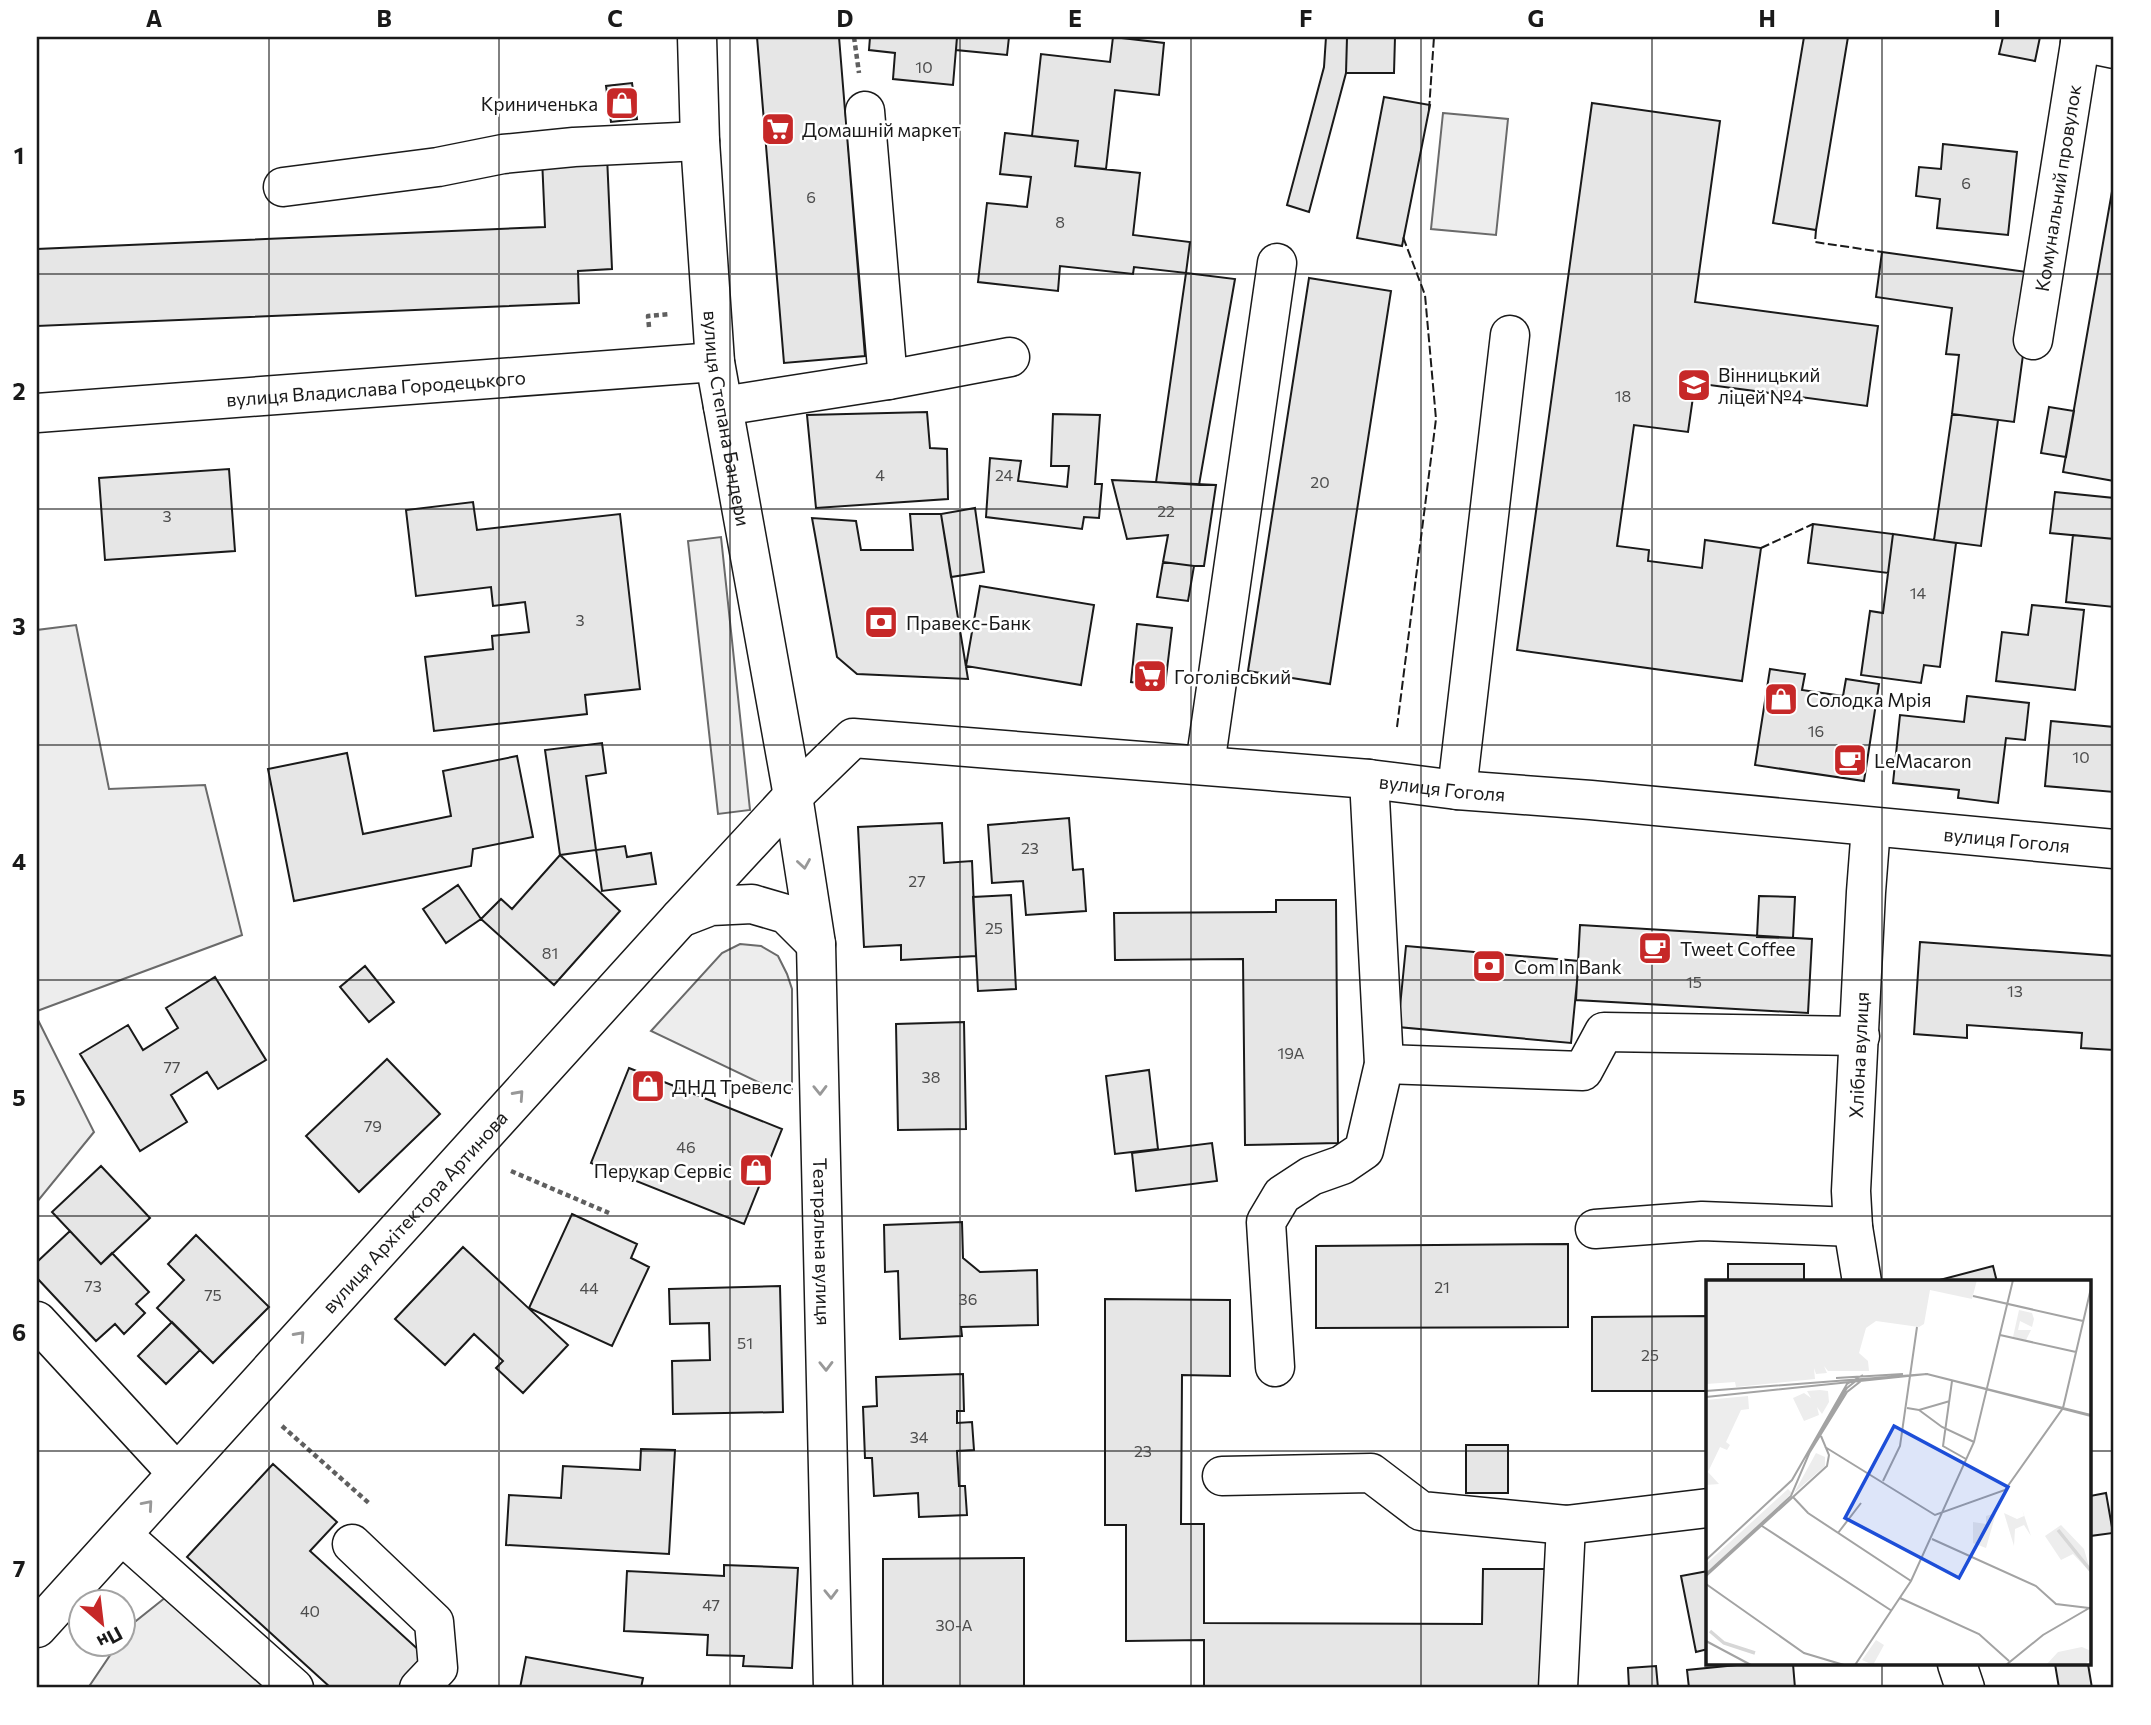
<svg xmlns="http://www.w3.org/2000/svg" width="2151" height="1725" font-family="Commissioner,sans-serif">
<style>
.built{fill:#ededed;stroke:#6a6a6a;stroke-width:2}
.building{fill:#e6e6e6;stroke:#1a1a1a;stroke-width:2}
.lines{fill:none;stroke-linecap:round;stroke-linejoin:round}
.minor-casing{stroke:#1a1a1a;stroke-width:41}
.path{stroke:#5f5f5f;stroke-width:4.5;stroke-dasharray:5 3.5;stroke-linecap:butt}
.minor{stroke:#fff;stroke-width:38}
.fence{stroke:#1a1a1a;stroke-width:2;stroke-dasharray:9 3.5;stroke-linecap:butt}
.oneway{stroke:#989898}
.grid{fill:none;stroke:#1a1a1a;stroke-width:2;stroke-opacity:0.55}
.labels{text-anchor:middle;dominant-baseline:central;stroke-width:5;stroke-linejoin:round;paint-order:stroke}
.number-label{font-size:16px;fill:#4d4d4d}
.poi-label{font-size:19px;fill:#1a1a1a;stroke:#fff;text-anchor:start}
.street-label{font-size:19px;fill:#1a1a1a;stroke:#fff}
.inset-river{fill:none;stroke:#d7d7d7;stroke-width:3.5}
.inset-road{fill:none;stroke:#a3a3a3;stroke-width:2}
.view{fill:#1d4ed8;fill-opacity:0.15;stroke:#1d4ed8;stroke-width:3.5}
.inset-edge{fill:none;stroke:#1a1a1a;stroke-width:3.5}
.neatline{fill:none;stroke:#1a1a1a;stroke-width:2.5}
.grid-label{font-size:23px;text-anchor:middle;font-weight:bold;fill:#1a1a1a}
</style>
<rect width="100%" height="100%" fill="#fff"/>
<!-- built -->
<path class="built" d="M1443 113 1508 119 1496 235 1431 229Z
M721 537 750 810 718 814 688 541Z
M76 625 109 789 205 785 242 935 37 1011V630Z
M740 944 761 946 778 956 787 974 792 989V1090L781 1093 651 1031 722 953Z
M37 1018 94 1132 37 1202Z
M166 1597 266 1688H88L117 1645 122 1644 123 1635 126 1629Z"/>
<!-- building -->
<path class="building" d="M757 37H839L865 356 784 363Z
M870 37H957L953 85 893 79 895 53 869 50Z
M957 37H1009L1007 55 956 50Z
M1113 37 1164 43 1159 95 1115 90 1106 169 1075 166 1078 141 1032 136 1041 54 1110 62Z
M1326 37 1347 38 1346 73 1309 212 1287 205 1324 67Z
M1347 37H1395L1394 73H1346Z
M1804 37H1848L1816 230 1773 223Z
M2003 37H2040L2035 61 1999 54Z
M632 83 637 119 611 122 606 86Z
M1384 97 1430 105 1402 246 1357 238Z
M1592 103 1720 121 1695 302 1878 326 1867 406 1695 383 1688 432 1634 425 1617 546 1649 550 1648 561 1702 568 1705 540 1761 548 1742 681 1517 650Z
M1005 133 1078 141 1075 166 1140 173 1133 235 1190 242 1186 273 1134 267 1133 274 1060 266 1058 291 978 282 987 203 1027 207 1031 177 1000 174Z
M1943 144 2017 152 2008 235 1937 228 1940 199 1916 196 1919 167 1941 169Z
M607 156 612 269 578 271 579 303 37 326V249L545 227 542 158Z
M2114 180V481L2063 472Z
M1882 252 2034 273 2014 422 1952 414 1959 355 1946 354 1952 308 1876 297Z
M1186 273 1235 279 1199 485 1156 482Z
M1309 278 1391 291 1330 684 1248 671Z
M2049 407 2074 411 2066 457 2041 453Z
M927 412 930 448 947 449 948 499 816 508 807 415Z
M1053 414 1100 415 1095 484H1102L1099 518 1084 517 1082 529 986 517 990 458 1021 461 1018 481 1067 487 1069 466H1051Z
M1952 414 1998 420 1981 546 1934 540Z
M229 469 235 551 105 560 99 478Z
M1112 480 1216 485 1204 566H1194L1163 562 1168 535 1127 539Z
M2055 492 2114 498V539L2050 533Z
M473 502 477 530 620 514 640 689 585 695 587 714 434 731 425 657 493 649 492 636 529 632 525 602 493 606 491 587 416 596 406 510Z
M975 508 984 572 951 577 941 514Z
M910 514H941L968 679 857 674 837 657 812 518 856 521 861 550H913Z
M1813 524 1893 534 1888 573 1808 563Z
M1893 534 1956 543 1940 667 1924 665 1921 683 1861 675 1870 611 1883 613Z
M2073 535 2114 539V607L2066 602Z
M1163 562 1194 566 1188 601 1157 597Z
M980 586 1094 605 1081 685 966 666Z
M2032 605 2084 610 2075 690 1996 681 2002 632 2028 635Z
M1137 624 1172 628 1165 686 1131 682Z
M1770 669 1805 674 1802 690 1843 696 1846 679 1879 684 1864 781 1755 765Z
M1967 696 2029 703 2025 740 2006 738 1998 803 1958 798 1959 790 1893 783 1900 715 1964 722Z
M2051 721 2114 727V792L2045 786Z
M602 743 606 773 586 776 596 850 560 855 545 750Z
M347 753 363 834 451 816 443 771 517 756 533 837 473 849 471 866 294 901 268 769Z
M1069 818 1073 870 1083 869 1086 911 1026 915 1023 881 992 883 988 825Z
M942 823 944 863 972 861 976 956 901 960V945L864 947 858 827Z
M625 846 627 857 651 853 656 884 602 891 596 850Z
M560 855 620 911 554 985 481 919 501 899 512 909Z
M458 885 481 919 446 943 423 909Z
M1011 895 1016 989 978 991 973 897Z
M1759 896 1795 897 1793 938 1757 937Z
M1276 900H1336L1338 1143 1245 1145 1243 959 1115 960 1114 913 1276 912Z
M1580 925 1812 939 1808 1013 1576 1000Z
M1920 942 2114 956V1050L2081 1048 2082 1033 1967 1025V1038L1914 1034Z
M1406 946 1579 961 1571 1043 1398 1027Z
M365 966 394 1002 369 1022 340 987Z
M215 977 266 1060 218 1089 207 1072 171 1095 187 1122 140 1151 80 1054 128 1025 143 1050 178 1028 166 1008Z
M964 1022 966 1129 898 1130 896 1024Z
M387 1059 440 1114 359 1192 306 1136Z
M629 1068 782 1129 744 1224 591 1163Z
M1149 1070 1158 1149 1115 1154 1106 1076Z
M1212 1143 1217 1181 1136 1191 1132 1153Z
M101 1166 150 1218 101 1264 52 1212Z
M572 1214 637 1244 631 1258 649 1267 612 1346 529 1308Z
M962 1222 963 1258 980 1272 1037 1270 1038 1325 961 1327 962 1336 900 1339 898 1271 885 1272 884 1225Z
M70 1231 101 1264 112 1253 149 1292 136 1304 145 1313 124 1334 115 1324 96 1341 37 1278V1262Z
M196 1235 269 1307 213 1363 157 1308 184 1280 168 1264Z
M1568 1244V1327L1316 1328V1246Z
M463 1247 568 1345 523 1393 496 1368 503 1361 474 1334 445 1365 395 1319Z
M1728 1264H1804V1282H1728Z
M1993 1266 1997 1282H1932Z
M780 1286 783 1412 673 1414 672 1361 710 1360 709 1323 670 1324 669 1289Z
M1105 1299 1230 1300V1376L1182 1375 1181 1524H1204V1623L1482 1624 1483 1569H1551L1550 1688H1204V1640L1126 1641V1525H1105Z
M1708 1316V1391H1592V1317Z
M172 1322 200 1350 166 1384 138 1356Z
M963 1374 964 1411H957V1423L972 1422 974 1450 957 1451 959 1486H965L967 1515 919 1517 918 1493 874 1496 872 1458H865L863 1407 877 1406 876 1377Z
M1466 1445H1508V1493H1466Z
M641 1449 675 1450 669 1554 506 1545 509 1495 561 1498 563 1466 640 1470Z
M273 1464 337 1522 310 1551 433 1663 409 1688H331L187 1557Z
M2106 1493 2113 1533 2090 1536V1496Z
M1024 1558V1688H883V1559Z
M724 1565 798 1568 792 1668 743 1666 744 1656 707 1655 708 1635 624 1631 627 1571 724 1576Z
M1708 1571V1649L1696 1652 1681 1576Z
M526 1657 643 1678 641 1688H520Z
M1747 1664H1793L1795 1688H1689L1687 1670Z
M2055 1664H2088L2092 1688H2059Z
M1656 1666 1658 1688H1629L1628 1668Z"/>
<g class="lines">
<!-- minor casing -->
<g class="minor-casing">
<g id="minor">
<path id="s1" d="M697 37 700 141 715 362 793 796 816 944 833 1688"/>
<path d="M2080 42 2114 49"/>
<path d="M865 111 888 380"/>
<path d="M283 187 438 167 503 154 574 147 700 141"/>
<path id="s2" d="M2033 340 2081 37"/>
<path d="M723 406 888 380 1010 357"/>
<path id="s3" d="M37 413 715 362"/>
<path d="M1205 765 1277 263"/>
<path d="M1457 790 1510 335"/>
<path d="M680 918 711 906 752 904 786 914 816 944"/>
<path d="M1384 1064 1583 1071 1604 1032 1860 1036"/>
<path d="M1595 1229 1702 1221 1853 1227"/>
<path id="s4" d="M1862 1282 1853 1227 1851 1191 1866 892 1871 827"/>
<path d="M37 1321 176 1472"/>
<path d="M1275 1367 1266 1222 1282 1195 1311 1176 1342 1165 1364 1150 1384 1064 1369 779"/>
<path d="M1222 1476 1371 1473 1421 1511 1566 1525 1708 1508"/>
<path d="M122 1535 294 1688"/>
<path d="M352 1544 434 1622 438 1668 419 1688"/>
<path id="s5" d="M37 1628 680 918 793 796 853 738 1369 779 1457 790 1591 800 2114 849"/>
<path d="M1957 1664 1965 1688"/>
<path d="M1558 1688 1566 1525"/>
</g>
</g>
<!-- path -->
<path class="path" d="M854 37 859 73
M649 327 648 316 670 314
M511 1171 609 1213
M282 1426 371 1505"/>
<!-- minor -->
<use href="#minor" class="minor"/>
<!-- fence -->
<path class="fence" d="M1429 110 1434 37
M1816 230 1815 242 1882 252
M1761 548 1813 524
M1397 727 1436 419 1425 295 1403 237"/>
</g>
<!-- one-way arrows -->
<defs><path id="oneway-chevron" d="M-2-3.5L2.5 0L-2 3.5" fill="none" stroke-width="1.6" stroke-linecap="round" stroke-linejoin="round" transform="scale(1.75)"/></defs>
<g class="oneway">
<use href="#oneway-chevron" transform="translate(804 864) rotate(81)"/>
<use href="#oneway-chevron" transform="translate(820 1090) rotate(89)"/>
<use href="#oneway-chevron" transform="translate(519 1095) rotate(-48)"/>
<use href="#oneway-chevron" transform="translate(300 1336) rotate(-48)"/>
<use href="#oneway-chevron" transform="translate(826 1366) rotate(89)"/>
<use href="#oneway-chevron" transform="translate(148 1505) rotate(-49)"/>
<use href="#oneway-chevron" transform="translate(831 1594) rotate(89)"/>
</g>
<!-- grid -->
<path class="grid" d="M269 37V1688M499 37V1688M730 37V1688M960 37V1688M1191 37V1688M1421 37V1688M1652 37V1688M1882 37V1282M37 274H2114M37 509H2114M37 745H2114M37 980H2114M37 1216H2114M37 1451H1708M2090 1451H2114M1882 1664V1688"/>
<!-- icons -->
<defs>
<g id="shop-square" transform="scale(1.75)"><rect x="-9" y="-9" width="18" height="18" rx="4" fill="#c62828" stroke="#fff"/><path d="M-5-2.5h2.3a2.7 3.5 0 0 1 5.4 0H5L5.5 6h-11ZM-1.5-2.5h3a1.5 2.3 0 0 0-3 0Z" fill="#fff"/></g>
<g id="supermarket-square" transform="scale(1.75)"><rect x="-9" y="-9" width="18" height="18" rx="4" fill="#c62828" stroke="#fff"/><path d="M-6-5.5h2.5l.6 2H6L4.5 2H-2.5L-4.4-4H-6ZM-1.5 3.2a1.3 1.3 0 1 0 .1 0ZM3 3.2a1.3 1.3 0 1 0 .1 0Z" fill="#fff"/></g>
<g id="school-square" transform="scale(1.75)"><rect x="-9" y="-9" width="18" height="18" rx="4" fill="#c62828" stroke="#fff"/><path d="M0-5L7-2L0 1L-7-2ZM-4 1L0 2.5L4 1V4Q0 6-4 4Z" fill="#fff"/></g>
<g id="bank-square" transform="scale(1.75)"><rect x="-9" y="-9" width="18" height="18" rx="4" fill="#c62828" stroke="#fff"/><path d="M-6-4H6V4H-6ZM0-2.3a2.3 2.3 0 1 0 0 4.6a2.3 2.3 0 1 0 0-4.6Z" fill="#fff"/></g>
<g id="cafe-square" transform="scale(1.75)"><rect x="-9" y="-9" width="18" height="18" rx="4" fill="#c62828" stroke="#fff"/><path d="M-5.5-4.5H6V0H3Q3 3.5 0 3.5H-2.5Q-5.5 3.5-5.5 0ZM3-3.2v2h1.7v-2ZM-6 4.5H4V6H-6Z" fill="#fff"/></g>
</defs>
<g fill-rule="evenodd">
<use href="#shop-square" x="622" y="103"/>
<use href="#supermarket-square" x="778" y="129"/>
<use href="#school-square" x="1694" y="385"/>
<use href="#bank-square" x="881" y="622"/>
<use href="#supermarket-square" x="1150" y="676"/>
<use href="#shop-square" x="1781" y="699"/>
<use href="#cafe-square" x="1850" y="760"/>
<use href="#cafe-square" x="1655" y="948"/>
<use href="#bank-square" x="1489" y="966"/>
<use href="#shop-square" x="648" y="1086"/>
<use href="#shop-square" x="756" y="1170"/>
</g>
<g class="labels">
<!-- number labels -->
<g class="number-label">
<text x="924" y="66">10</text>
<text x="1966" y="182">6</text>
<text x="811" y="196">6</text>
<text x="1060" y="221">8</text>
<text x="1623" y="395">18</text>
<text x="880" y="474">4</text>
<text x="1004" y="474">24</text>
<text x="1320" y="481">20</text>
<text x="1166" y="510">22</text>
<text x="167" y="515">3</text>
<text x="1918" y="592">14</text>
<text x="580" y="619">3</text>
<text x="1816" y="730">16</text>
<text x="2081" y="756">10</text>
<text x="1030" y="847">23</text>
<text x="917" y="880">27</text>
<text x="994" y="927">25</text>
<text x="550" y="952">81</text>
<text x="1694" y="981">15</text>
<text x="2015" y="990">13</text>
<text x="1291" y="1052">19А</text>
<text x="172" y="1066">77</text>
<text x="931" y="1076">38</text>
<text x="373" y="1125">79</text>
<text x="686" y="1146">46</text>
<text x="93" y="1285">73</text>
<text x="1442" y="1286">21</text>
<text x="589" y="1287">44</text>
<text x="213" y="1294">75</text>
<text x="968" y="1298">36</text>
<text x="745" y="1342">51</text>
<text x="1650" y="1354">25</text>
<text x="919" y="1436">34</text>
<text x="1143" y="1450">23</text>
<text x="711" y="1604">47</text>
<text x="310" y="1610">40</text>
<text x="954" y="1624">30-А</text>
</g>
<!-- poi labels -->
<g class="poi-label">
<text x="598" y="103" text-anchor="end">Криниченька</text>
<text x="802" y="129">Домашній маркет</text>
<text x="1718" y="374">Вінницький<tspan x="1718" dy="22">ліцей №4</tspan></text>
<text x="906" y="622">Правекс-Банк</text>
<text x="1174" y="676">Гоголівський</text>
<text x="1806" y="699">Солодка Мрія</text>
<text x="1874" y="760">LeMacaron</text>
<text x="1680" y="948">Tweet Coffee</text>
<text x="1514" y="966">Com In Bank</text>
<text x="672" y="1086">ДНД Тревелс</text>
<text x="732" y="1170" text-anchor="end">Перукар Сервіс</text>
</g>
<!-- street labels -->
<g class="street-label">
<text stroke="none"><textPath href="#s2" startOffset="154">Комунальний провулок</textPath></text>
<text stroke="none"><textPath href="#s3" startOffset="340">вулиця Владислава Городецького</textPath></text>
<text stroke="none"><textPath href="#s1" startOffset="383">вулиця Степана Бандери</textPath></text>
<text stroke="none"><textPath href="#s5" startOffset="1799">вулиця Гоголя</textPath></text>
<text stroke="none"><textPath href="#s5" startOffset="2366">вулиця Гоголя</textPath></text>
<text stroke="none"><textPath href="#s4" startOffset="228">Хлібна вулиця</textPath></text>
<text stroke="none"><textPath href="#s5" startOffset="562">вулиця Архітектора Артинова</textPath></text>
<text stroke="none"><textPath href="#s1" startOffset="1214">Театральна вулиця</textPath></text>
</g>
</g>
<!-- overview -->
<g transform="translate(1706 1280)">
<rect width="385" height="385" fill="#fff"/>
<path d="M0 0H271L266 19 224 10 218 44 213 47 170 41 160 48 153 73 162 81 163 91H122L118 86 121 93 110 94 108 88 109 99 30 107 29 102 0 104ZM313 30 326 33 328 39 326 47 314 41 312 50H325L320 60 307 57ZM114 110 122 111 123 122 116 134 111 127 113 135 98 141 87 118 98 113 105 118 101 111ZM42 116 43 129 35 130 20 162 24 165 21 170 14 167 2 192 13 204 0 205V120ZM110 173 119 177V186L88 213ZM82 209 86 213 82 217 0 294V284ZM316 229 325 256 318 245 309 249 308 266 298 233 311 239 318 236ZM290 233 280 268 267 263V242L280 244V236ZM355 245 378 269 385 293 367 274 355 280 339 256ZM170 360 178 365 167 385 156 380ZM376 367 385 371V379L378 385H340L352 372Z" fill="#ededed"/>
<path class="inset-river" d="M352 250 385 291M4 351 18 363 49 373"/>
<path class="inset-road" d="M267 16 377 41M294 55 370 72M130 98 197 94M246 101 237 166 260 179M0 111 221 94 385 135M0 117 221 94 385 136M201 128 213 130 244 121M213 130 236 147 268 162M119 167 229 235 299 210 357 128 385 8M102 175 141 112 155 101M177 201 194 166 211 47M87 217 102 233 205 301M56 246 186 331M132 253 155 223M226 259 330 306 350 324 383 328M0 280 86 200 141 104 157 95M0 294 85 216 108 162 141 108 151 100M0 296 121 186 123 175 115 156M0 304 98 373 138 385M194 318 273 354 303 381M0 361 45 385M149 385 205 301 268 162 307 0M300 385 337 355 385 327"/>
<path class="view" d="M188 146 302 207 253 298 139 238Z"/>
<rect width="385" height="385" class="inset-edge"/>
</g>
<!-- border -->
<rect width="2151" height="1725" fill="none" stroke="#ffffff" stroke-width="77"/>
<!-- north arrow -->
<g transform="translate(102 1623) rotate(152)"><circle r="33" fill="#ffffff" stroke="#a3a3a3" stroke-width="2"/>
<path d="M0-5L12 26L0 18L-12 26Z" fill="#c62828"/>
<text y="-10" font-size="19" font-weight="bold" text-anchor="middle" fill="#1a1a1a">Пн</text>
</g>
<rect x="38" y="38" width="2074" height="1648" class="neatline"/>
<g class="grid-label">
<text x="154" y="27">A</text>
<text x="384" y="27">B</text>
<text x="615" y="27">C</text>
<text x="845" y="27">D</text>
<text x="1075" y="27">E</text>
<text x="1306" y="27">F</text>
<text x="1536" y="27">G</text>
<text x="1767" y="27">H</text>
<text x="1997" y="27">I</text>
<text x="19" y="164">1</text>
<text x="19" y="400">2</text>
<text x="19" y="635">3</text>
<text x="19" y="870">4</text>
<text x="19" y="1106">5</text>
<text x="19" y="1341">6</text>
<text x="19" y="1577">7</text>
</g>
</svg>
